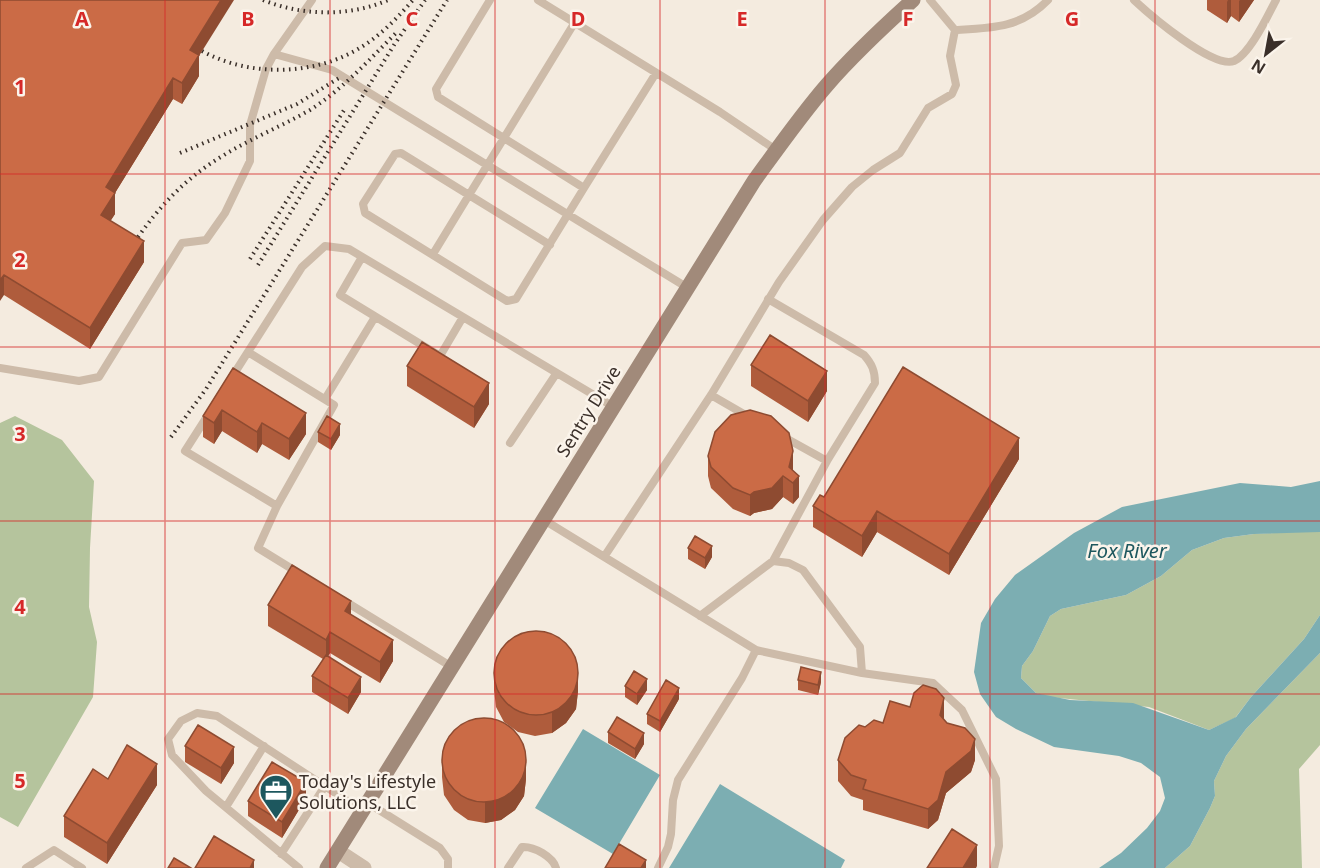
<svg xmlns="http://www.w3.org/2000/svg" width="1320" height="868" font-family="'Noto Sans',sans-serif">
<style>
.green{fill:#b5c49d}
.water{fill:#7caeb2}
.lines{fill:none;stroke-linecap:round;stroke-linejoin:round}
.lane{stroke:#cdbba9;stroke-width:8}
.street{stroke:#cdbba9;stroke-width:15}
.secondary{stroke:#a18a7a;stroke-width:15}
.rail{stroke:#3a2f29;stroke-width:4;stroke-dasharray:1.5 4.5;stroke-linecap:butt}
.wall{fill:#af5c3c}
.shaded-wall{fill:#8e4b31}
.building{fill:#cb6b46;stroke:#8e4b31;stroke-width:1.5}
.grid{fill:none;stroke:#d62828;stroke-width:1.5;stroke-opacity:0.55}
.labels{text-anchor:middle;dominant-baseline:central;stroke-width:5;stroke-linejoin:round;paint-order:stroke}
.street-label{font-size:18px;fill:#3a2f29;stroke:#fbf4eb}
.poi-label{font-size:18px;fill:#3a2f29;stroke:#fbf4eb;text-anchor:start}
.water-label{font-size:20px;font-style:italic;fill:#1d575e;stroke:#fbf4eb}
.grid-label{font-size:20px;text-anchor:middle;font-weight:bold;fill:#d62828;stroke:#fbf4eb;stroke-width:5;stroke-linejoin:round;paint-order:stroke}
</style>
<rect width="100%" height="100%" fill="#f4ebdf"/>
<!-- green -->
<path class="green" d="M15 416 62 440 94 481 90 548 89 607 97 642 93 697 18 827 0 817V423Z
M1291 532H1320V615L1304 639 1251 697 1235 718 1209 730 1149 707 1049 697 1036 693 1021 678 1022 666 1033 651 1050 616 1061 609 1126 595 1161 576 1192 550 1224 538 1254 534Z
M1320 653V745L1299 769 1302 868H1165L1190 846 1210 808 1215 796 1214 781 1226 756 1246 729Z"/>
<!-- water -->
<path class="water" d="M1320 481V532L1254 534 1224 538 1192 550 1161 576 1126 595 1061 609 1050 616 1033 651 1022 666 1021 678 1036 693 1070 700 1133 703 1209 730 1236 717 1251 697 1304 639 1320 615V653L1246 729 1226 756 1214 781 1215 796 1210 808 1190 846 1165 868H1099L1121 853 1147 828 1160 811 1165 798 1160 777 1141 763 1119 756 1054 747 1016 729 996 717 980 694 974 672 981 623 995 599 1015 575 1074 533 1122 507 1240 483 1291 487Z
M583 729 660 775 613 854 535 808Z
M720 784 845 860 841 868H669Z"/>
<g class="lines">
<!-- lane -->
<path class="lane" d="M490 0 436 89 438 97 584 188 516 299 507 301 365 213 363 204 395 154 401 153 469 195 575 22
M538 0 720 112 776 150
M930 0 955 30
M1134 0C1150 15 1213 69 1234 61 1250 54 1268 15 1276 0
M955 30C992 28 1021 28 1048 0
M274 54 332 70 688 288
M584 188 656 73
M433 254 469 195 550 245
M362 257 340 295 440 356 463 317
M768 299 864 355C872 364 875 371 875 383L827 461 773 561
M248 352 334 405 277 506
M0 368 79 381 99 377 182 243 206 240 225 213 250 161V125L266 69 274 54 312 0
M232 377 302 267 325 246 349 249 614 407
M711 395 749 417
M325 399 375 317
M208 415 185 451 277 506 258 548 297 572
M782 436 827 461
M510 443 556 374
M544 520 756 650 742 678 678 780 673 800 671 834 668 847 658 868
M604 557 711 395 779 282 823 220 852 187 873 170 900 153 928 108 952 94 956 85 950 56 955 30
M343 600 452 667
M700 616 773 561 789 563 803 570 860 647 862 673
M756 650 862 673 933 683 962 710 996 779 999 846 994 868
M368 803 440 848 448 859V868
M226 807 264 746
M281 854 325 786
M26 868 54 850 82 868
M299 868 206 791 172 755 168 739 181 721 197 713 217 716 363 811
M508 868 522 847C534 846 553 857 556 868"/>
<!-- street -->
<path class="street" d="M338 851 364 868"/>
<!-- secondary -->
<path class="secondary" d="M327 868 754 181C778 148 801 115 827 85 854 54 883 27 913 0"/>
<!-- rail -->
<path class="rail" d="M263 0C302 16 349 17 388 0
M202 51C251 78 319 76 366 44 384 32 399 16 413 0
M180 153 297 104 339 78
M128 252C153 213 183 179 224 155 252 138 282 126 310 110 343 89 369 60 396 33
M250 259 346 107
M258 265 394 45 425 0
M171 437 206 389 447 0"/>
</g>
<!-- wall -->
<path class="wall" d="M0 0 199 56V76L182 104 173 99 115 193V214L110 221 144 262 90 349 4 295Z
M1207 0H1254L1239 22 1231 16 1227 23 1207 10Z
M751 365 827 391 808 422 751 386Z
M407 366 489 404 474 428 407 386Z
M233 368 306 434 289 460 262 444 257 453 222 431 214 444 203 437V416Z
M318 432 340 435 331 450 318 442Z
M708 456 793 471 799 497 793 504 783 497 772 509 754 513 750 516 733 509 711 488 708 476Z
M1019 459 949 575 877 532 862 557 813 527V506L824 497Z
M688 548 712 557 705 569 688 559Z
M268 605 351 615 393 661 380 683 330 653 328 656 361 692 348 714 312 692V676L323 659 268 626Z
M494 669 578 691 576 709 566 723 552 733 535 736 518 732 504 722 496 707 494 690Z
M798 680 821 682 818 695 798 690Z
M625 686 647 690 637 705 625 697Z
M679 699 660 732 647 724V714Z
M944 720 975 760 971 772 946 793 938 820 928 829 863 810V800L851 796 838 781V760L865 727 883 723Z
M608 732 644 744 635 759 608 743Z
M185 746 234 763 221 784 185 762Z
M442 756 526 779 524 796 515 810 501 820 485 823 468 820 454 810 444 795 442 777Z
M108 779 157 785 107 864 64 837V816Z
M306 798 282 838 248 816V801Z"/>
<!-- shaded-wall -->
<path class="shaded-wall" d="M221 0H234L199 56V76L182 104V83L190 50Z
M1228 0H1231V16L1227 23V2Z
M1240 0H1254L1239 22V1Z
M173 78V99L115 193V214L101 236V215L106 187Z
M144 241V262L90 349V328Z
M4 275V295L0 301V280Z
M827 371V391L808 422V401Z
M489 383V404L474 428V407Z
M222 410V431L214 444V423Z
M306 413V434L289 460V439Z
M262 423V444L257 453V432Z
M340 424V435L331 450V439Z
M1019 438V459L949 575V554Z
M793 451V472L789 467Z
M783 476V497L772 509 754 513 750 516V495L754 492Z
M799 476V497L793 504V483Z
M877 511V532L862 557V536Z
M712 546V557L705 569V558Z
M351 601V622L345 611Z
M330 632V653L326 660V640Z
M393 640V661L380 683V662Z
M578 671V691L576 709 566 723 552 733V712Z
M821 672V682L818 695V685Z
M361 677V692L348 714V698Z
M647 679V690L637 705V694Z
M679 688V699L660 732V721Z
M944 698V719L940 736V715Z
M644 733V744L635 759V749Z
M975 739V760L971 772 946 793 938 820 928 829V809L946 772Z
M234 747V763L221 784V768Z
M526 758V779L524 796 515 810 501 820 485 823V802Z
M157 764V785L107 864V843Z
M306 782V798L282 838V822Z
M977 845V866L976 868H963Z
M254 860V868H250Z
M646 860V868H641Z"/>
<!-- building -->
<path class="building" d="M0 0H221L190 50 199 55 182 83 173 78 106 187 115 193 101 215 144 241 90 328 4 275 0 280Z
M770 335 827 371 808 401 751 365Z
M422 342 489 383 474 407 407 366Z
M903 367 1019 438 949 554 877 511 862 536 813 506 820 495 824 497Z
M233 368 306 413 289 439 262 423 257 432 222 410 214 423 203 416Z
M750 410 771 416 789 433 793 451 789 467 799 476 793 483 783 476 772 488 754 492 750 495 733 488 711 467 708 456 715 432 731 415Z
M327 416 340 424 331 439 318 432Z
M695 536 712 546 705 558 688 548Z
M292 565 351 601 345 611 393 640 380 662 330 632 326 640 268 605Z
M494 673a42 42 0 1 1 84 0a42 42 0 1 1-84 0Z
M326 655 361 677 348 698 312 676Z
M801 667 821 672 818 685 798 680Z
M634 671 647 679 637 694 625 686Z
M666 680 679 688 660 721 647 714Z
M923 685 936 689 944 698 940 715 947 723 965 728 975 739 971 751 946 772 938 800 928 809 863 789 866 780 851 775 838 760 845 738 859 725 865 727 874 720 883 723 890 701 910 707 914 693Z
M617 717 644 733 635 749 608 732Z
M442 760a42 42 0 1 1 84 0a42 42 0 1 1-84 0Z
M198 725 234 747 221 768 185 746Z
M127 745 157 764 107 843 64 816 93 769 108 779Z
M272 762 306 782 282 822 248 801Z
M952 829 977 845 963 868H927Z
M214 836 254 860 250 868H195Z
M619 844 646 860 641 868H605Z
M174 858 191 868H168Z"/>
<!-- grid -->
<path class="grid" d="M165 0V868M330 0V868M495 0V868M660 0V868M825 0V868M990 0V868M1155 0V868M0 174H1320M0 347H1320M0 521H1320M0 694H1320"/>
<!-- icons -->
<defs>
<g id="office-pin" transform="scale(1.725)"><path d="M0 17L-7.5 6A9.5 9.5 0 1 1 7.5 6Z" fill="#1d575e" stroke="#fbf4eb"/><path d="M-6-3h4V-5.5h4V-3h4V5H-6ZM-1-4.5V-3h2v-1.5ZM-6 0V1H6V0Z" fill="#fff"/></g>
</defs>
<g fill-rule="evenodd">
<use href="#office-pin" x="276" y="791"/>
</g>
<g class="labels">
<!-- street labels -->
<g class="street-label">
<text transform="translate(588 411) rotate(-58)">Sentry Drive</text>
</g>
<!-- poi labels -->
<g class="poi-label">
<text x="299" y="781">Today's Lifestyle<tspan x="299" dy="21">Solutions, LLC</tspan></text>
</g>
<!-- water labels -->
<g class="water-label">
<text x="1127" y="550">Fox River</text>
</g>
</g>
<g class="grid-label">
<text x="82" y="26">A</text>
<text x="248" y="26">B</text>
<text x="412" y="26">C</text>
<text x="578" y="26">D</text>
<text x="742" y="26">E</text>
<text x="908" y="26">F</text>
<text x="1072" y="26">G</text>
<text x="20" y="94">1</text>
<text x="20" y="267">2</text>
<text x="20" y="441">3</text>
<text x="20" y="614">4</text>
<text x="20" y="788">5</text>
</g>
<!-- north arrow -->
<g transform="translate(1266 54) rotate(211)" stroke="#fbf4eb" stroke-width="4.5" paint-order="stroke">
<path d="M0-4.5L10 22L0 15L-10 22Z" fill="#3a2f29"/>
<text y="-9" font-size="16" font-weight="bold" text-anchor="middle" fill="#3a2f29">N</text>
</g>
</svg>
